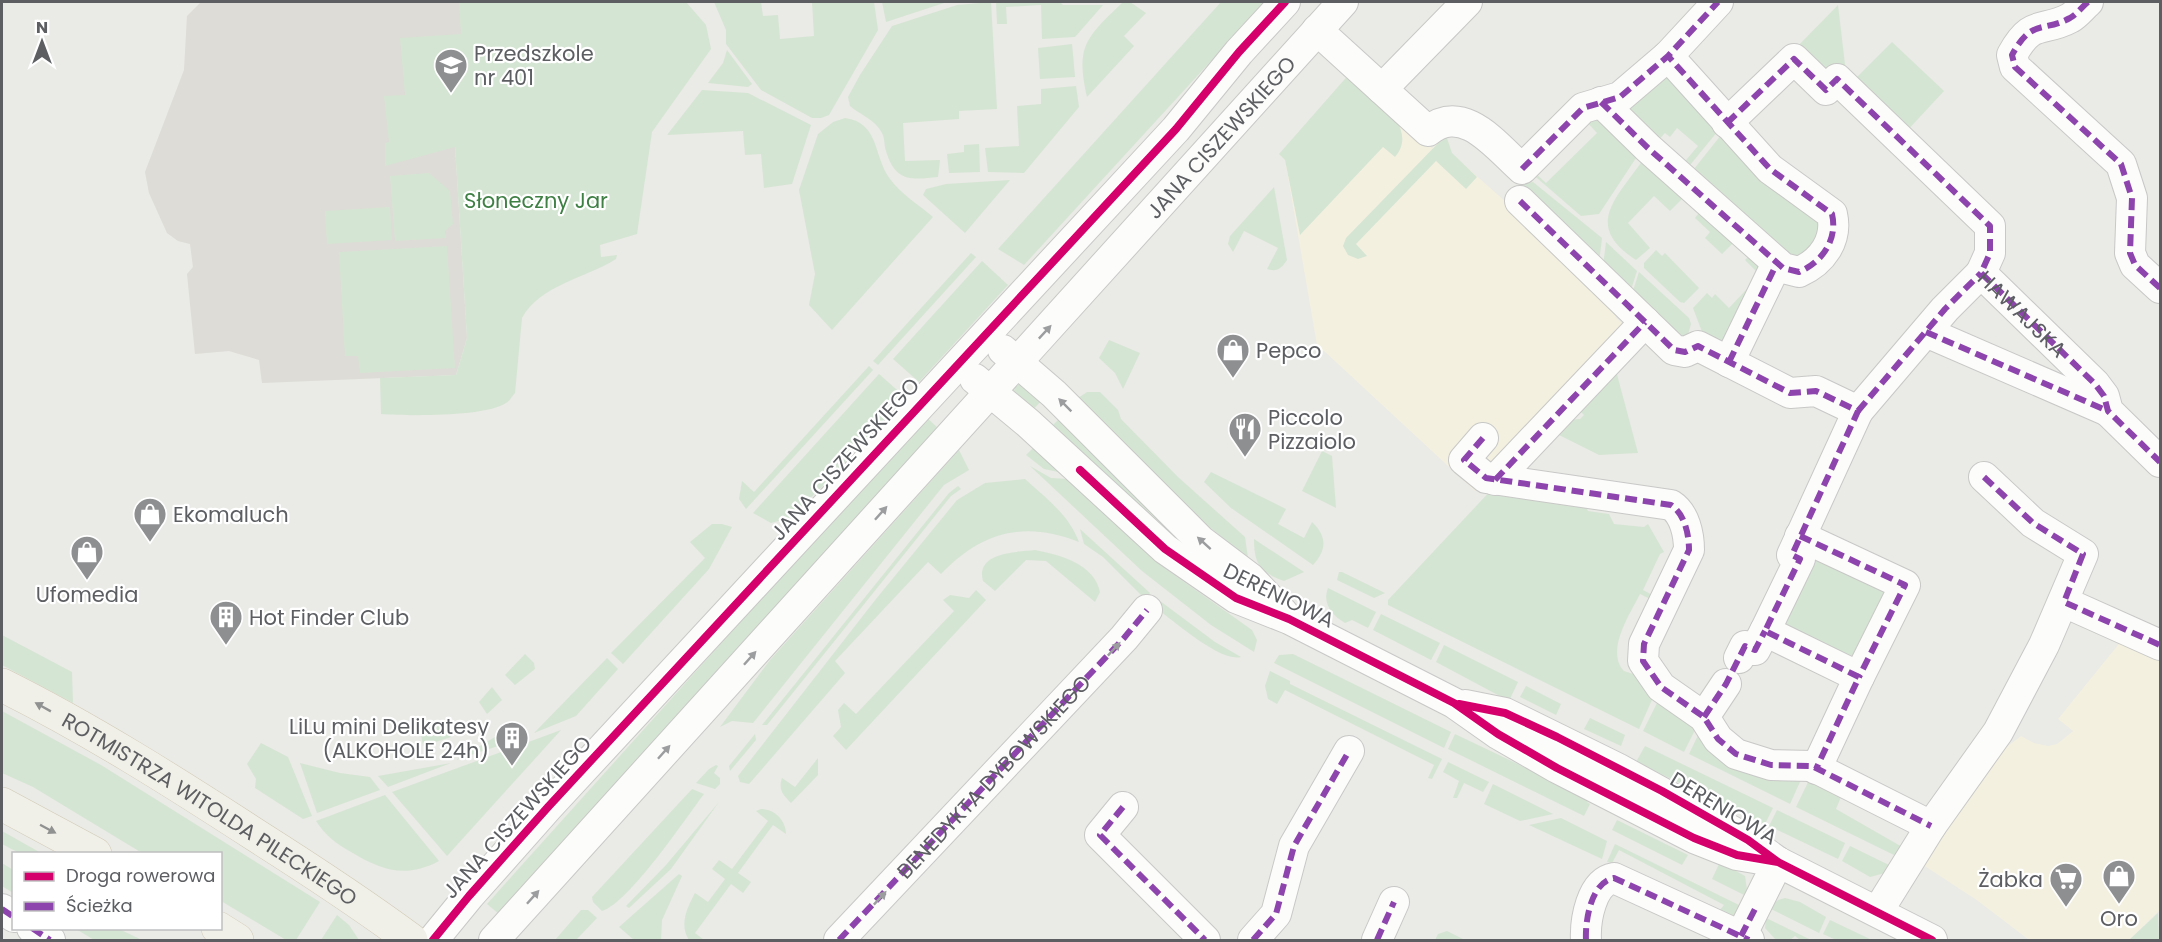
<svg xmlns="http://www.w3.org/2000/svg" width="2162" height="942" font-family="Poppins,sans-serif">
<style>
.commercial{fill:#f3f0e0}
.education{fill:#dddcd6}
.green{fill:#d5e5d3}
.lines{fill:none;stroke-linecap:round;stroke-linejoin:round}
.minor-casing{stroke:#c8c8c7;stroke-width:32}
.major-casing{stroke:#d0cab6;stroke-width:34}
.minor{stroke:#fcfcfb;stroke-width:30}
.major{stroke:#f1f0e8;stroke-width:33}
.quiet{stroke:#8e44ad;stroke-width:6;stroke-dasharray:12 6;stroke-linecap:butt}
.cycleway-casing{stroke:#fff;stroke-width:11}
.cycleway{stroke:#d6006c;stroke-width:8}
.oneway{fill:#9c9d9f}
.oneway2{fill:#909191}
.labels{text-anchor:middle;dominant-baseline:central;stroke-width:4.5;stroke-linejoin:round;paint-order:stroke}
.poi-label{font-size:21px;fill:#5c5e62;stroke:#fff;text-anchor:start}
.street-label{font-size:21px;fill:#5c5e62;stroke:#fff}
.park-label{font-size:21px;fill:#3e7f44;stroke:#fff}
</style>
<rect width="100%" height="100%" fill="#eaeae6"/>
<!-- commercial -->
<path class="commercial" d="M1399 122 1432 148 1446 135 1452 154 1624 307 1615 317 1630 330 1475 491 1324 351H1318L1285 160 1279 154Z
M2122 640 2160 658V910L2129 940H2029L1978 901 1920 863 1998 751 2004 749 2021 736 2034 743 2048 746 2057 744 2073 731 2058 719Z"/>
<!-- education -->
<path class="education" d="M201 2H607L455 147 467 338 456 375 262 383 259 360 229 351 195 354 187 274 193 267 190 244 178 241 167 233 149 193 145 172 184 70 187 16Z"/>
<!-- green -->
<path class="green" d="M459 2H686L706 25 711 49 652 132 637 234 600 245 601 257 617 255 616 259C586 278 540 285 522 318L515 393C512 396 510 401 506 403 485 417 408 416 381 414L380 378 456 375 467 338 455 147 385 166V143L389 142 384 96 405 95 400 38 461 34Z
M714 2H761L763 16 778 15 780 39 814 36 812 2H874L878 30 829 115 821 118H812L761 90 726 44V30Z
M882 2H947L886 22Z
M991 2 997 109 959 111V119L903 123 905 161 940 160 938 177C911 180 895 182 886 151 884 145 885 139 882 133 875 119 860 115 850 106L848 97 860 75 892 26 957 5Z
M996 2H1060L1063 5H1103L1075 37 1042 39 1041 5 1006 7 1007 24H997Z
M1123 2H1130L1146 13 1124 36 1134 46 1087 97C1075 45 1087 37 1123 2Z
M1221 2H1265L1024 265 998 249Z
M1838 5 1846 73 1825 81 1792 52Z
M1892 42 1944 91 1904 134 1856 78Z
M1072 44 1075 77 1040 79 1038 48Z
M727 50 752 84 748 87 708 83 723 63Z
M1662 69 1722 126 1686 170 1681 166 1698 146 1677 128 1670 137 1665 133 1655 144 1629 119 1627 101Z
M1351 72C1371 93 1421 127 1395 157L1383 147 1300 235 1285 160 1279 154Z
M1076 86 1079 107 1024 173 988 172 985 148 1019 146 1017 106 1041 104V89Z
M702 90 748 93 811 125 792 184 764 188 761 154 745 155 743 131 667 135Z
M845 118C880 123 873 156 890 179 901 194 919 205 933 217L832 330 809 305 815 274 799 190 818 134 833 122Z
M1597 118 1640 152 1599 214 1581 216 1530 172H1534L1546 183 1597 133 1586 121Z
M1725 130 1793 194 1826 231 1794 265 1690 174Z
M1446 135 1452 153 1477 177 1466 189 1436 161 1356 244 1367 256 1358 259 1348 255 1343 246 1346 238Z
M979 144 980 172 949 173 947 154 964 152V145Z
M1645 157 1687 194 1670 211 1654 196 1628 223 1650 248 1636 260C1581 225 1619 196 1645 157Z
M429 173 450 191 453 224 445 231 446 238 395 241 390 176Z
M1010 180 965 233 923 195 926 189 946 184Z
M1533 182 1602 238 1598 271 1517 191 1524 183Z
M1274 187 1287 260C1281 269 1277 272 1267 269L1278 248 1244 231 1233 252 1228 244 1230 236Z
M390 207 392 240 327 244 325 211Z
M1699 213 1735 241 1722 254 1705 238 1710 232 1695 218Z
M1606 242 1637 271 1628 299 1602 274Z
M447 246 455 368 360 373 358 356H345L339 252Z
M1656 250 1662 256 1665 253 1699 288 1684 303 1680 302 1644 268V263Z
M1753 252 1760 257 1763 279 1726 354 1707 345 1693 308 1707 293 1712 298 1715 294 1729 308 1760 275 1745 260Z
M971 253 976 257 878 365 873 361Z
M982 261 1008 285 919 382 893 359Z
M1639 272 1689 318 1691 324 1684 349 1630 300Z
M1109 340 1140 353 1123 389 1115 373 1099 358Z
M869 366 873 370 746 509 739 499 742 481 754 492Z
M1615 367 1638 453 1599 455 1553 432 1564 420 1580 419 1584 415 1576 407Z
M879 374 905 397 822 487 789 518 771 523 753 513Z
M1021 383 1042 400 1029 414 1013 395 1015 387Z
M1087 392H1100L1118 410 1121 419 1178 477 1245 537 1248 558 1188 510 1078 398Z
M925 416 939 429 500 915 487 904Z
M1061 417 1238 591 1047 431Z
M1033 448 1063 473 1044 469 1026 455Z
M959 450 969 470 944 485 753 723 732 721 720 727 770 660Z
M1322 451 1332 456 1336 508 1302 491Z
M1030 466 1051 478 1069 479 1166 569 1252 630 1257 640 1254 652 1211 625 1142 571Z
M1211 472 1286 509 1278 524 1304 538 1312 522C1327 536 1327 550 1313 565L1231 508 1204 482Z
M1025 479C1046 498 1069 515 1079 542 1024 520 981 532 941 574L928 562 835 661 845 673 749 784 740 782 738 776 876 599 957 500 985 483Z
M958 486 961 489 951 496 767 725H762L949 493Z
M1494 487 1583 501 1588 511 1609 514 1614 524 1644 527 1648 524 1664 552 1660 554 1643 590 1656 597 1652 600 1640 594C1630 614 1605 651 1624 671L1642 677 1655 693 1639 729 1388 605V600Z
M712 524H722L732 527 709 569 623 664 611 653 705 558 690 542Z
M1080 529 1150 593 1145 599 1103 557 1084 544Z
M1254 539 1304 572 1284 581C1260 572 1254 564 1254 539Z
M1813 545 1895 585 1856 665 1774 626Z
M1035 550C1059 555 1094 563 1100 592L1095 602 1046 561 1026 560 995 591 983 581C975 552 1017 552 1035 550Z
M1339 572H1342L1385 593 1374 598 1337 580Z
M1328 588 1376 612 1368 628 1352 620 1345 623C1332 615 1322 604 1328 588Z
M976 590 986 600 846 750 833 736 841 727 838 710 844 703 856 714 954 611 943 600 950 595 969 598Z
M1156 598 1215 642 1241 657C1220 663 1169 617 1151 604Z
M1381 614 1440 643 1431 660 1373 630Z
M2 635 72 672 73 703 2 665Z
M1444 645 1518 682 1509 701 1436 662Z
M525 654 534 663 535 669 515 685 505 675Z
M1293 654 1451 732 1444 748 1274 663 1279 655Z
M607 658 618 669 576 716 534 733Z
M1270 671 1290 681V684L1442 759 1432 779 1428 778 1434 765 1285 690 1277 704 1268 699 1265 686Z
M1526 686 1561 704 1556 715 1520 697Z
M492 687 502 700 487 714 479 702Z
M1660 697 1698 724 1684 752 1643 731Z
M2 711 101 765 320 902 296 940H286L221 901 220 854 142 853 33 787 2 773Z
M1590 718 1625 735 1621 746 1584 729Z
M445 721 451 737 423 746 420 729Z
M509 724 523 735 519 739 456 760 495 737Z
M1701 729 1804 773 1790 804 1689 754Z
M561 730 447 856 392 792Z
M755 734 756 740 730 771 729 766Z
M1455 734 1589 798 1587 802 1590 804 1584 816 1448 749Z
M261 743 288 757 312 816 303 819 255 788 256 779 247 764Z
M1645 746 1773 808 1765 824 1636 762Z
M818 758V775L791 803C783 795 778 790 782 778L795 787Z
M1448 762 1489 782 1483 792 1464 783 1457 798H1453L1459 781 1443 772Z
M300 763 340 773 370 777 380 790 317 813Z
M451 763 388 787 378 776Z
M716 765 718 766 714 773 720 778V784L715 789 696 783 709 769Z
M1811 776 1843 792 1836 809 1904 848 1898 857 1796 807Z
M1493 784 1553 814 1520 821 1484 804Z
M692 789 704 794C685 819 629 903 602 911L593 902 592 897Z
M385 795 439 861C405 879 381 870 351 852 335 843 326 836 316 821Z
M719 802 671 869 629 908 626 906 666 865Z
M761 809C774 809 786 820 786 834L773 825 738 873 751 882 743 893 731 884 695 933 704 940H689C679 925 687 908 695 893L708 902 725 879 712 869 719 860 732 869 768 821 756 811Z
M1777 810 1845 843 1838 859 1769 826Z
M1561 818 1607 841 1602 859 1529 825Z
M1617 820 1688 855 1682 865 1612 830Z
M2 831 41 853H19L2 844Z
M1615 844 1745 908 1738 918 1715 916 1724 905 1619 850 1612 863 1607 862Z
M1850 846 1891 866 1885 873 1870 877 1842 861Z
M1720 862 1745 876 1748 897 1712 879Z
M2 863 13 870V893L2 886Z
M679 874 682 876 662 920 661 940H634L619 927Z
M1785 898 1800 902 1826 917 1819 933 1769 908 1778 900Z
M581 910H588L597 918 576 940H555Z
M2158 913 2159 940H2129Z
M337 915 349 925 359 940H321Z
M1766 918 1811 940H1800L1795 936 1790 940H1776L1765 928Z
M1830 920 1872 940H1836L1823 934Z
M76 929H119L142 940H94Z
M1447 931 1465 940H1435L1438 934Z"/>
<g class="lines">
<!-- minor casing -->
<g class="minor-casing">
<g id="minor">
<path d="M2088 2C2082 7 2077 14 2070 18 2042 33 2032 18 2012 55L2015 67 2121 164 2132 198 2130 253 2135 265 2160 288"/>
<path d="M1317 30 1428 131C1464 102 1496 146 1522 169L1583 108 1620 97 1668 56 1718 2"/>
<path d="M1382 89 1467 2"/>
<path d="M1601 102 1648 148 1783 268 1799 272C1822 262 1838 240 1832 214L1770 169 1668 56"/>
<path id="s1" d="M1727 123 1794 59 1826 90 1837 79 1990 226V253L1981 273 2095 384 2104 396 2108 411 2160 462"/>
<path d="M1520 201 1674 350 1685 352 1698 346 1790 393 1816 391 1858 411 1792 555 1800 559 1765 631 1859 677 1816 769"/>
<path d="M1926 332 2108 411"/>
<path d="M1003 350 1054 394 1201 541 1250 578 1283 613"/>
<path d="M1729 362 1777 263"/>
<path d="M975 379 1028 423 1165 549 1236 598 1289 619 1454 703 1498 734 1557 768 1694 838 1737 855 1778 862"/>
<path d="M1858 411 1945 309 1981 273"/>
<path d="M1483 438 1464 460 1486 478 1671 505C1685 514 1689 535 1689 550L1644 644 1643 661 1661 687 1704 717 1718 739 1736 754 1771 765 1812 766 1931 826"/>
<path d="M1495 480 1645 322"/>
<path d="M1800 536 1905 585 1859 677"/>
<path d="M2064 602 2160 645"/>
<path d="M1739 658 1745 646 1755 650 1765 631"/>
<path d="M1465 705 1505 713 1617 768 1748 840 1778 862 1932 940"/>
<path d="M1704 717 1726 684"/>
<path d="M1123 807 1100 835 1205 940"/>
<path d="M2 909 14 917"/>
<path d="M1878 911 1931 826 1998 732 2044 645 2083 554 2033 523 1984 477"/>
<path d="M32 928 50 940"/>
<path d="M1741 936 1778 862"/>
<path d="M433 940 469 896 548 807 1176 129 1239 52 1285 2"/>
<path id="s2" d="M494 940 1343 2"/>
<path d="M839 940 1124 638 1147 610"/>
<path d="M1253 940 1276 914 1294 846 1349 751"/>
<path d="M1377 940 1394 902"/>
<path d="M1586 940C1585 921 1591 882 1614 878L1749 940"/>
</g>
</g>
<!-- major casing -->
<g class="major-casing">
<g id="major">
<path id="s3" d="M2 685C90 729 174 782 257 836 309 869 361 903 411 940"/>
<path d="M2 804 95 854"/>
<path d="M218 928 237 940"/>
</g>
</g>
<!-- minor -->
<use href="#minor" class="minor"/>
<!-- major -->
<use href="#major" class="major"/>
<!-- quiet -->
<g class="quiet">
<path d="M2088 2C2082 7 2077 14 2070 18 2042 33 2032 18 2012 55L2015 67 2121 164 2132 198 2130 253 2135 265 2160 288"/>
<path d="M1601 102 1648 148 1783 268 1799 272C1822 262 1838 240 1832 214L1770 169 1668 56"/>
<path d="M1727 123 1794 59 1826 90 1837 79 1990 226V253L1981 273 2095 384 2104 396 2108 411 2160 462"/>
<path d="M1522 169 1583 108 1620 97 1668 56 1718 2"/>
<path d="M1520 201 1674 350 1685 352 1698 346 1790 393 1816 391 1858 411 1792 555 1800 559 1765 631 1859 677 1816 769"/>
<path d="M1926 332 2108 411"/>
<path d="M1729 362 1777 263"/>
<path d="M1858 411 1945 309 1981 273"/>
<path d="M1483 438 1464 460 1486 478 1671 505C1685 514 1689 535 1689 550L1644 644 1643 661 1661 687 1704 717 1718 739 1736 754 1771 765 1812 766 1931 826"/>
<path d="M1984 477 2033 523 2083 554 2064 602 2160 645"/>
<path d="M1495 480 1645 322"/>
<path d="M1800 536 1905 585 1859 677"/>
<path d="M1704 717 1726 684 1745 646 1755 650 1765 631"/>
<path d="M1123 807 1100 835 1205 940"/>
<path d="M2 909 14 917"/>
<path d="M32 928 50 940"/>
<path d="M1741 936 1756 907"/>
<path id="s4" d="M839 940 1124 638 1147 610"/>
<path d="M1253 940 1276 914 1294 846 1349 751"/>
<path d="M1377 940 1394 902"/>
<path d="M1586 940C1585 921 1591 882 1614 878L1749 940"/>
</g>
<!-- cycleway casing -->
<g class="cycleway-casing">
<path id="cycleway" d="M1080 470 1165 549 1236 598 1289 619 1454 703 1498 734 1557 768 1694 838 1737 855 1778 862
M1459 704 1505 713 1557 737 1662 791 1748 840 1778 862 1932 940
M433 940 469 896 548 807 1176 129 1239 52 1285 2"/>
</g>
<!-- cycleway -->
<use href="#cycleway" class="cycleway"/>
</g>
<!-- one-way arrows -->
<defs><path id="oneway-solid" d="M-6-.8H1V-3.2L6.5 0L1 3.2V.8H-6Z" transform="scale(1.5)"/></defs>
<g class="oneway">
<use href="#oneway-solid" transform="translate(1045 332) rotate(-47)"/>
<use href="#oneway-solid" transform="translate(1065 405) rotate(-135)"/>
<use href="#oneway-solid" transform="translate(881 513) rotate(-48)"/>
<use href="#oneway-solid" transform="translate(1204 543) rotate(-138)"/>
<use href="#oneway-solid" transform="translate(1114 649) rotate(-47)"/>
<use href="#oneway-solid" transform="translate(750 658) rotate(-48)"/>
<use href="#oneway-solid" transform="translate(664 752) rotate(-48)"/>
<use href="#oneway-solid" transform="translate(533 897) rotate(-48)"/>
<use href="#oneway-solid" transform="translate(880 898) rotate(-47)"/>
</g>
<g class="oneway2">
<use href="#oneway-solid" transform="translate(43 707) rotate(-151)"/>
<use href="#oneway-solid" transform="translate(48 829) rotate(28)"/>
</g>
<!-- icons -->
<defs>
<g id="school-pin" transform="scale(1.725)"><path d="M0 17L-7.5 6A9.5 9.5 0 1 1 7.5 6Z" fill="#8e8f90" stroke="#fff"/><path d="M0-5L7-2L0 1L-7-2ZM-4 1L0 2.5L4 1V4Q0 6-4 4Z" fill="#fff"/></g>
<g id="shop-pin" transform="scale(1.725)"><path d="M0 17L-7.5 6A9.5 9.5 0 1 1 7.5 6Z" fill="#8e8f90" stroke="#fff"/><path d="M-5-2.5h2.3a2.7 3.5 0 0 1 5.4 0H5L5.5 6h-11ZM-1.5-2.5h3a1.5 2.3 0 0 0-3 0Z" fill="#fff"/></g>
<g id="restaurant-pin" transform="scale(1.725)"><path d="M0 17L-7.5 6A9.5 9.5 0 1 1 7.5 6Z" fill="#8e8f90" stroke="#fff"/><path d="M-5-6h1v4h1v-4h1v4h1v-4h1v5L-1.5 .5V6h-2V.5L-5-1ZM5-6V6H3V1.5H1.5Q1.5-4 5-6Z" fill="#fff"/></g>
<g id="building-pin" transform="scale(1.725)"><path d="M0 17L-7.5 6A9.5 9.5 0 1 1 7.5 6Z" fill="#8e8f90" stroke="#fff"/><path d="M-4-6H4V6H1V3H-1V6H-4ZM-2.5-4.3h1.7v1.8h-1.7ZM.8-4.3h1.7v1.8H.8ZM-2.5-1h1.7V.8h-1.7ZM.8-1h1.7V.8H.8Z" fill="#fff"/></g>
<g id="supermarket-pin" transform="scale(1.725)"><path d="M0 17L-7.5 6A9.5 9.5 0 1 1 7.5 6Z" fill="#8e8f90" stroke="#fff"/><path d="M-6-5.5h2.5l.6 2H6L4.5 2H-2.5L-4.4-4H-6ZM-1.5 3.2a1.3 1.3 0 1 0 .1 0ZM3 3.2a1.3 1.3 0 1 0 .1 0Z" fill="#fff"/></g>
</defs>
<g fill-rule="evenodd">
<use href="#school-pin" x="451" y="65"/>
<use href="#shop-pin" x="1233" y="350"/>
<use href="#restaurant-pin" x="1245" y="429"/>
<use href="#shop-pin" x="150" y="514"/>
<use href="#shop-pin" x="87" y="552"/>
<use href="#building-pin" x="226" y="617"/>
<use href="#building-pin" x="512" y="738"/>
<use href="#shop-pin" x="2119" y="876"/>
<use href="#supermarket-pin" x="2066" y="879"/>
</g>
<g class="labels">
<!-- poi labels -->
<g class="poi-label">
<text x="474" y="53">Przedszkole<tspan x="474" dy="24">nr 401</tspan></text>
<text x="1256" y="350">Pepco</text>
<text x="1268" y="417">Piccolo<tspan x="1268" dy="24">Pizzaiolo</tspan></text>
<text x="173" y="514">Ekomaluch</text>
<text x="87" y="594" text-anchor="middle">Ufomedia</text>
<text x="249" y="617">Hot Finder Club</text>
<text x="489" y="726" text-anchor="end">LiLu mini Delikatesy<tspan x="489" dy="24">(ALKOHOLE 24h)</tspan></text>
<text x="2043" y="879" text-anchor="end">Żabka</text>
<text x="2119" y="918" text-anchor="middle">Oro</text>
</g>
<!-- street labels -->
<g class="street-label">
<text stroke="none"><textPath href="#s2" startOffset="1083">JANA CISZEWSKIEGO</textPath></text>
<text stroke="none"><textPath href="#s1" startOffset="472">HAWAJSKA</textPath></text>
<text transform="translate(845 459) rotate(-48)">JANA CISZEWSKIEGO</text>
<text transform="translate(1279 595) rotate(26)">DERENIOWA</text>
<text stroke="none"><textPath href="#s4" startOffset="225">BENEDYKTA DYBOWSKIEGO</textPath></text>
<text transform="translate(1724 808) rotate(31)">DERENIOWA</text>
<text stroke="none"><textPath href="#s3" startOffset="242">ROTMISTRZA WITOLDA PILECKIEGO</textPath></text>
<text transform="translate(517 817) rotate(-48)">JANA CISZEWSKIEGO</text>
</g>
<!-- park labels -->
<g class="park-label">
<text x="536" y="200">Słoneczny Jar</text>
</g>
</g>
<!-- border -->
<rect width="2162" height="942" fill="none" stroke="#5c5e62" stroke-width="6"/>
<!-- legend -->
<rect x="12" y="852" width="210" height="78" fill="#ffffff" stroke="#bebfc0" stroke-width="1.5"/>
<rect x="24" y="872" width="30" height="9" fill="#d6006c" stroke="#bebfc0" stroke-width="1.5"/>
<text x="66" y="882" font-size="18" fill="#5c5e62">Droga rowerowa</text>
<rect x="24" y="902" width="30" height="9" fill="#8e44ad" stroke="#bebfc0" stroke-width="1.5"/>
<text x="66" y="912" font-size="18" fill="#5c5e62">Ścieżka</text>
<!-- north arrow -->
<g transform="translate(42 42)" stroke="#ffffff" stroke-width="4.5" paint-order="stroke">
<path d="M0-4.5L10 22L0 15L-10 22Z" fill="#5c5e62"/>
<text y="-9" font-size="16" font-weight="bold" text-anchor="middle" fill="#5c5e62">N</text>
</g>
</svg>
